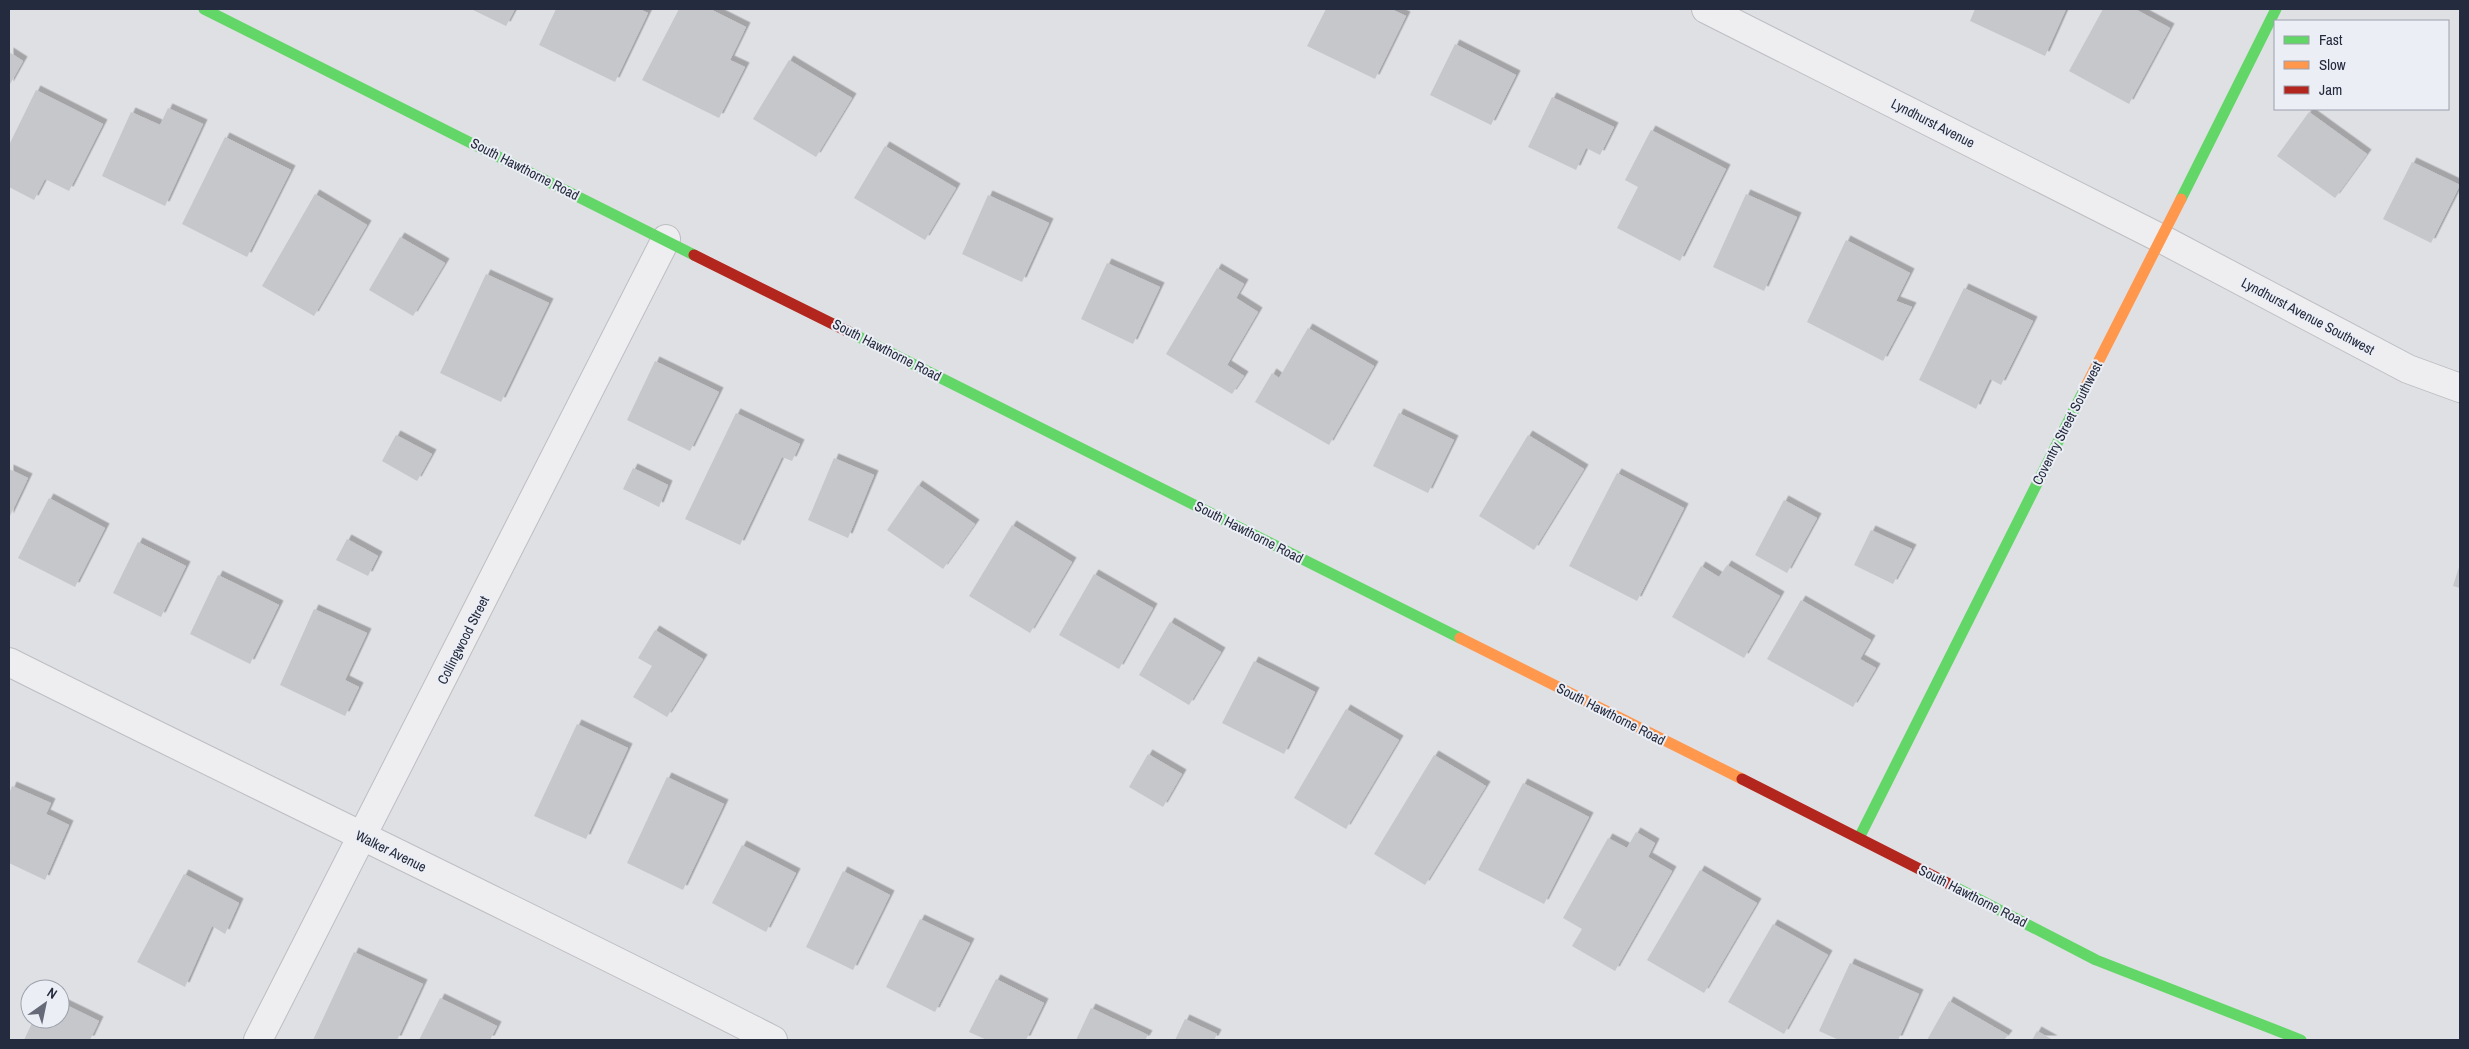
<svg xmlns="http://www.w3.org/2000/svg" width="2469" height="1049" font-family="'Archivo Narrow',sans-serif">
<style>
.building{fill:#c5c7cb;filter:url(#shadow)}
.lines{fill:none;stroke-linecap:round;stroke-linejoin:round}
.street-casing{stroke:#bdbec2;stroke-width:30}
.street{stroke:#eeeef1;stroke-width:28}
.fast{stroke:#63d668;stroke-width:11}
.slow{stroke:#ff974d;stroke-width:11}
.jam{stroke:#b3261e;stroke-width:11}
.labels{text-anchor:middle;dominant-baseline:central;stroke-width:4;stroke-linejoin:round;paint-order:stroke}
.street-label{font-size:14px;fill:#252b3e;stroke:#ebeef5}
</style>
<defs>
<filter id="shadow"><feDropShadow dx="4.5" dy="-4.5" stdDeviation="0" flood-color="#0004"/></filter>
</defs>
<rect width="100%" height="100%" fill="#dfe0e4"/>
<!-- building -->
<path class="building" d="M471 9H515L506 26Z
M556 9H639L648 13 615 82 539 45Z
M679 9H710L746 27 730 60 745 67 719 118 642 80Z
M1326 9H1391L1406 16 1375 79 1307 46Z
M1975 9H2066L2045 56 1970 21Z
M2103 9H2135L2170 28 2129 104 2069 71Z
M1455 44 1516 75 1491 125 1430 95Z
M9 52 23 61 9 86Z
M789 60 852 98 816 157 753 119Z
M36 90 103 124 69 191 45 179 34 200 9 187V145Z
M1552 97 1614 127 1600 155 1586 148 1576 170 1528 147Z
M168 108 203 124 165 206 102 176 131 112 160 125Z
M2309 112 2367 154 2335 198 2277 156Z
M1651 130 1726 169 1680 261 1617 228 1638 187 1625 180Z
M225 137 291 170 247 257 182 224Z
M885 146 956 188 925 240 854 198Z
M2412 162 2460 185 2431 243 2383 219Z
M315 194 367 225 314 316 262 286Z
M1746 194 1797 217 1764 291 1713 267Z
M988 195 1049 223 1022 282 962 254Z
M400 237 445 263 413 316 369 290Z
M1846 240 1910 273 1896 301 1912 307 1883 361 1807 322Z
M1107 263 1160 287 1133 344 1081 319Z
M1217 268 1244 284 1236 298 1258 312 1227 365 1244 376 1232 394 1166 354Z
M486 274 549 303 501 402 440 373Z
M1964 288 2033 321 2001 385 1990 379 1976 409 1919 380Z
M1308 328 1374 366 1329 445 1255 402 1272 373 1279 378Z
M655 361 719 392 690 451 627 420Z
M736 413 800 444 792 461 782 457 740 545 685 519Z
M1399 413 1454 440 1428 493 1373 466Z
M396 435 432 454 417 481 382 461Z
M1528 435 1584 469 1534 550 1479 516Z
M834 458 874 475 848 538 808 520Z
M633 468 668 485 659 507 623 489Z
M9 469 28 478 9 518Z
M1617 473 1684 508 1637 601 1569 566Z
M918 485 975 524 943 569 887 530Z
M49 498 105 528 75 587 18 558Z
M1784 500 1817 518 1787 573 1755 555Z
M1012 525 1072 562 1030 633 969 596Z
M1871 530 1912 549 1893 584 1854 565Z
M347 539 378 556 368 576 336 560Z
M138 542 186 566 161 617 113 593Z
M2460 564V588L2453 586Z
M1727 565 1780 596 1744 658 1672 617 1701 566 1719 577Z
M1094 574 1153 608 1119 669 1059 635Z
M218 575 279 605 250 664 190 634Z
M1801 600 1871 640 1860 659 1876 668 1853 707 1767 659Z
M314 609 367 633 345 680 359 687 345 716 280 685Z
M1170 622 1221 652 1189 705 1139 675Z
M655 630 703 659 667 717 633 697 652 666 638 658Z
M1254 661 1315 692 1284 754 1222 723Z
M1346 709 1399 740 1346 829 1294 798Z
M577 724 628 748 586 839 534 816Z
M1148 754 1182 774 1163 807 1129 787Z
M1434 755 1486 786 1425 885 1374 854Z
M667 777 724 804 683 890 627 863Z
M1523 783 1589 817 1544 904 1478 870Z
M12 786 51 803 46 814 69 825 45 880 9 863V794Z
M1636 832 1655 843 1648 857 1672 871 1615 971 1572 946 1582 929 1563 918 1608 838 1627 848Z
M742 845 796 873 766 932 712 903Z
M1700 870 1757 903 1704 993 1647 960Z
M843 871 890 895 853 970 806 947Z
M184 874 239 903 225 934 212 926 185 987 137 962Z
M920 919 970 943 935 1012 886 987Z
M1773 924 1828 955 1784 1034 1728 1002Z
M354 952 423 984 397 1040H313Z
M1850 963 1919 994 1898 1040H1839L1819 1031Z
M996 979 1044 1003 1026 1040H987L969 1032Z
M440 998 497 1026 490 1040H419Z
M1949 1001 2008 1035 2004 1040H1927Z
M60 1002 99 1021 90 1040H24L34 1019H60Z
M1091 1008 1148 1035 1145 1040H1076Z
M1185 1019 1217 1034 1214 1040H1175Z
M2037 1031 2053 1040H2032Z"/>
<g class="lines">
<!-- street casing -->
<g class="street-casing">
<path id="street" d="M1706 9 2160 238 2408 369 2460 388
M9 662C263 789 520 911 773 1040
M258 1040 666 239"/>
</g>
<!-- street -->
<use href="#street" class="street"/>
<!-- fast -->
<path class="fast" d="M204 9 694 255
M2181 199 2276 9
M849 332 1460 638
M1859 838 2084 390
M1949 884 2096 960 2301 1040"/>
<!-- slow -->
<path class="slow" d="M2084 390 2181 199
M1460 638 1742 779"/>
<!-- jam -->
<path class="jam" d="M694 255 849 332
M1742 779 1949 884"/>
</g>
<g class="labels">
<!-- street labels -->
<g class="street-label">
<text transform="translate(1933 123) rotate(27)">Lyndhurst Avenue</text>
<text transform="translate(525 169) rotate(27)">South Hawthorne Road</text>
<text transform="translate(2308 316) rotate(28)">Lyndhurst Avenue Southwest</text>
<text transform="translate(887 350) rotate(27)">South Hawthorne Road</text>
<text transform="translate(2067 423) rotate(-63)">Coventry Street Southwest</text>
<text transform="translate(1249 532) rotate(27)">South Hawthorne Road</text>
<text transform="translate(463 640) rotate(-63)">Collingwood Street</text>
<text transform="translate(1611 714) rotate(27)">South Hawthorne Road</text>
<text transform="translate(391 851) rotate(26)">Walker Avenue</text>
<text transform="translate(1973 896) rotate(27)">South Hawthorne Road</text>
</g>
</g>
<!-- border -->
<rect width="2469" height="1049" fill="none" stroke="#252b3e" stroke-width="20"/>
<!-- legend -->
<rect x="2274" y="20" width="175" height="90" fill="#ebeef5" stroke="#9ca0ac"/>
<rect x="2284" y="36" width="25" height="8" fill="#63d668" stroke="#9ca0ac"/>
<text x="2319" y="45" font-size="15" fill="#252b3e">Fast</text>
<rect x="2284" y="61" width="25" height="8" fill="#ff974d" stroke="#9ca0ac"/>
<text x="2319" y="70" font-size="15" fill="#252b3e">Slow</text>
<rect x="2284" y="86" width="25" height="8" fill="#b3261e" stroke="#9ca0ac"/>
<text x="2319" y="95" font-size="15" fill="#252b3e">Jam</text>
<!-- north arrow -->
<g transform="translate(45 1004) rotate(33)"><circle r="24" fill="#ebeef5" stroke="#9ca0ac"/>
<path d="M0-4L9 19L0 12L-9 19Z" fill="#666a78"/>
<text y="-8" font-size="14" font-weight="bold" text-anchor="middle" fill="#252b3e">N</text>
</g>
</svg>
